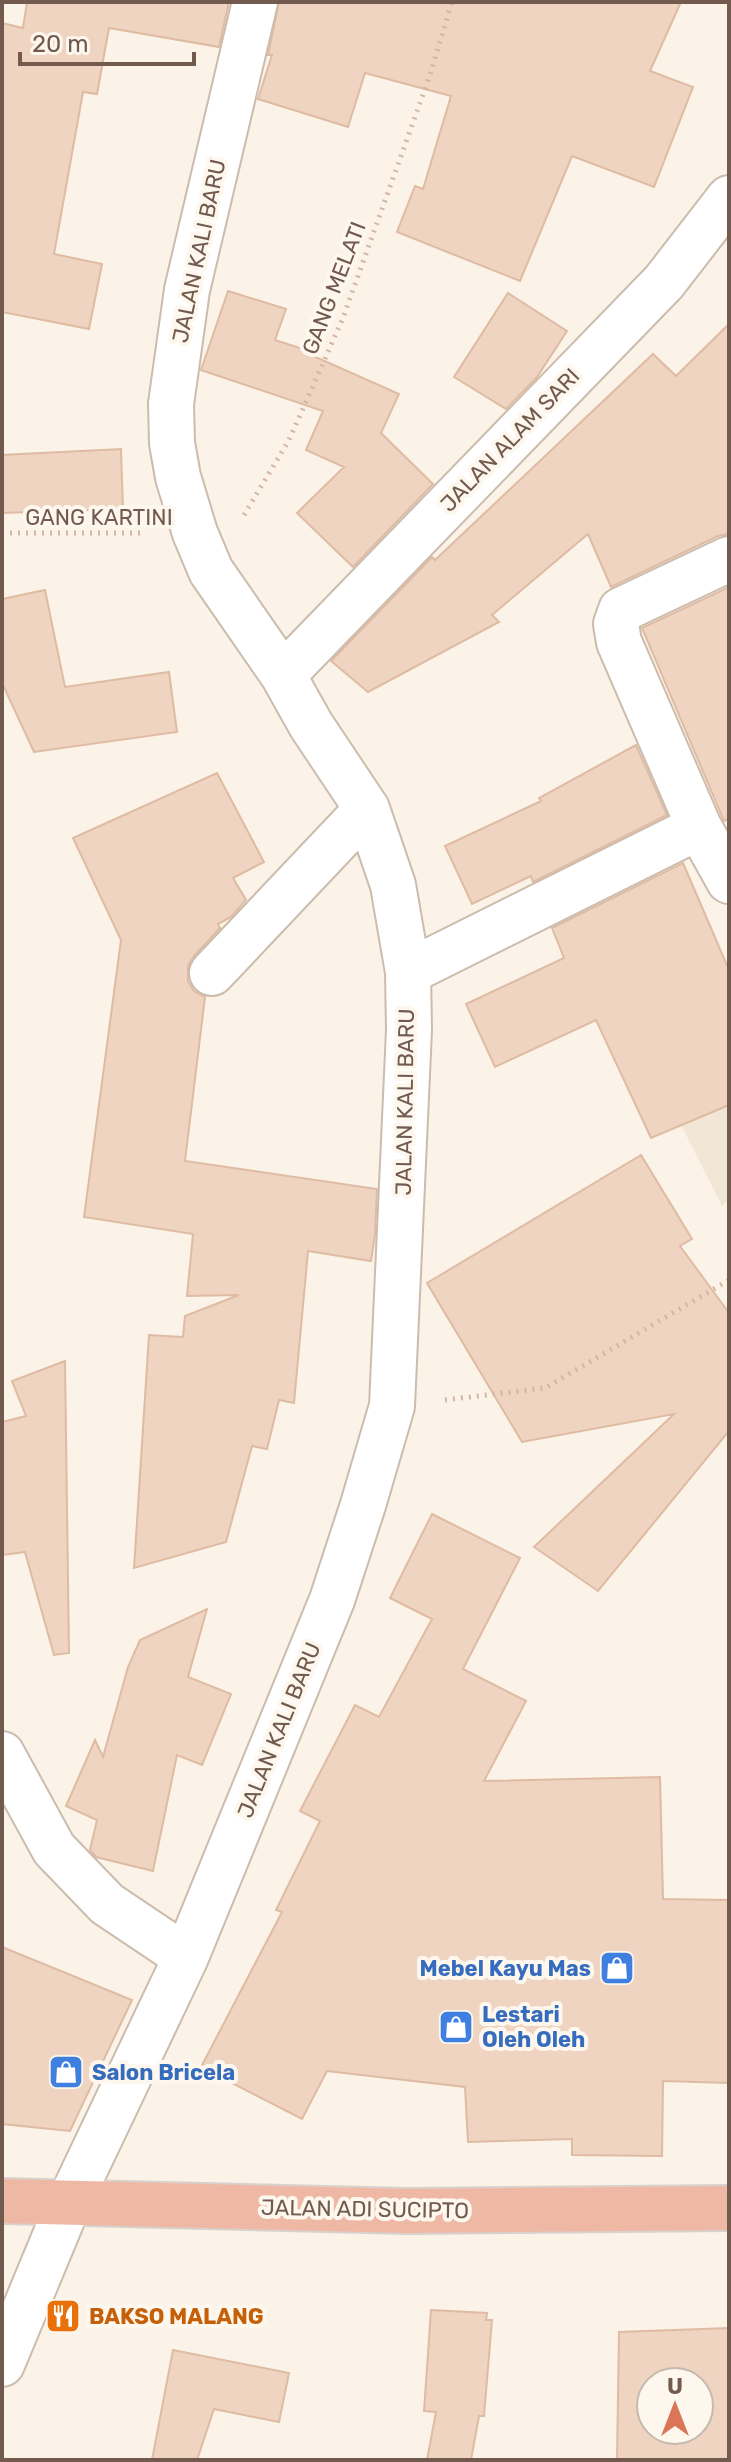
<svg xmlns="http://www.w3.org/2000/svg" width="731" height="2462" font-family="Rubik,sans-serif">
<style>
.residential{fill:#f2e6d6}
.building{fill:#eed4c1;stroke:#dfbba3;stroke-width:2;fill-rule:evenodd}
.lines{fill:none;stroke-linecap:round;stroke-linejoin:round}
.street-casing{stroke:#ccbcae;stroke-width:48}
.highway-casing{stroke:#d8d1cd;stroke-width:48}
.path{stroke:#d3b7a4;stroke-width:5;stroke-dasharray:2 6;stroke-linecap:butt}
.street{stroke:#fff;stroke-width:44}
.highway{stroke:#efb8a4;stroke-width:44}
.labels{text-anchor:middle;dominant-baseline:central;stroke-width:8;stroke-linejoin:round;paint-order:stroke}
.street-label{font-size:22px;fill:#725b4e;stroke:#fef7ee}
.shop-label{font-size:22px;font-weight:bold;fill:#366cbe;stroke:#fef7ee;text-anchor:start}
.food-label{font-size:22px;font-weight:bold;fill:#c56008;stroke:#fef7ee;text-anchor:start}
</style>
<rect width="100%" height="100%" fill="#fbf3e7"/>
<!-- residential -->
<path class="residential" d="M729 1071V1200L722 1206 670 1103Z"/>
<!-- building -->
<path class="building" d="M27 2H229L219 47 109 28 97 94 83 92 54 254 102 264 89 329 2 312V23L23 28Z
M279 2H681L650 71 693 87 654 187 572 156 520 281 397 232 415 186 423 189 451 96 365 73 348 127 258 99 272 55H268Z
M228 291 286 309 275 340 303 349 302 351 399 394 381 433 433 484 353 567 297 513 344 467 306 450 323 411 201 370Z
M508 293 567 331 537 377 506 409 454 377Z
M729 324V534L718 536 611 587 588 534 492 615 499 622 368 692 331 661 432 557 435 560 653 354 676 376Z
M121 449 123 509 2 513V455Z
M729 587V819L724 821 642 628Z
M45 590 65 687 169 672 177 732 34 752 2 683V599Z
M636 745 667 815 533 882 531 876 472 904 445 846 541 801 539 798Z
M217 773 264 862 233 878 246 900 231 917 218 924 220 928 194 956 188 966V981L194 991 205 997 185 1161 377 1189 375 1235 371 1261 308 1251 294 1403 279 1400 267 1449 252 1446 226 1542 134 1568 149 1335 183 1337 185 1316 239 1295 187 1296 193 1234 84 1217 121 940 73 838Z
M683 863 729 970V1105L651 1138 596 1020 495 1067 466 1004 564 958 552 928Z
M641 1155 692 1239 680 1246 729 1313V1431L598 1591 534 1547 674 1414 522 1442 427 1283Z
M65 1361 69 1653 54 1655 25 1552 2 1555V1422L26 1416 12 1381Z
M432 1514 520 1558 463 1669 526 1701 484 1781 660 1777 663 1899 729 1900V2083L663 2081 662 2156 572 2155V2139L468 2142 465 2087 327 2071 302 2119 201 2067 282 1912 276 1910 320 1821 300 1811 355 1705 379 1717 432 1619 390 1598Z
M207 1609 188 1677 231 1694 202 1765 177 1755 153 1871 96 1857 90 1850 97 1820 66 1806 95 1740 103 1757 128 1667 140 1640Z
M2 1947 132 2000 70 2131 2 2124Z
M431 2310 487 2313 486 2320H492L484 2416H479L471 2460H427L436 2412 424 2411Z
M729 2328V2460H617L619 2332ZM651 2382H699V2430H651Z
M173 2350 289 2373 279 2422 214 2409 197 2460H152Z"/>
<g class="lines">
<!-- street casing -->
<g class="street-casing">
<path id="street" d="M283 675 664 282 729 198
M699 827 619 642 616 624 621 610 729 559
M408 972 699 827 729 881
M212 973 367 809
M2 1754 54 1849 107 1904 186 1957
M2 2364 68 2205 186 1957 332 1600 363 1505 392 1406 409 1030 408 972 393 885 367 809 311 725 283 675 211 571 195 533 178 477 172 443 171 404 187 290 255 2"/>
</g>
<!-- highway casing -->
<g class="highway-casing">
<path id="highway" d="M2 2201 408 2211 729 2208"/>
</g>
<!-- path -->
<path class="path" d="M244 515 289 440 343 318 430 75 452 2
M2 533H141
M445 1400 545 1388 729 1280"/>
<!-- street -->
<use href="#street" class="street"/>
<!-- highway -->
<use href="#highway" class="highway"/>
</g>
<!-- icons -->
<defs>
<g id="shop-square" transform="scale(1.8)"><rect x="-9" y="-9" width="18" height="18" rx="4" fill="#3f7fe0" stroke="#fef7ee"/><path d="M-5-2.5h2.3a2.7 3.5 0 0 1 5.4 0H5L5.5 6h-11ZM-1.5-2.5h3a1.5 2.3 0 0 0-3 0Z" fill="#fff"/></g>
<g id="restaurant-square" transform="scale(1.8)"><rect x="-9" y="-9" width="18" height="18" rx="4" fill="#e8710a" stroke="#fef7ee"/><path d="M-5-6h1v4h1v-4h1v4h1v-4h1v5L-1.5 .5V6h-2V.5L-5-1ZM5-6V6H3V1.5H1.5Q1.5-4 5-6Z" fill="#fff"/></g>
</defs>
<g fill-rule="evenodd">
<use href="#shop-square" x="617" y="1968"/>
<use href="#shop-square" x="456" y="2027"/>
<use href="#shop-square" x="66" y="2072"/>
<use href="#restaurant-square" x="63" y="2316"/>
</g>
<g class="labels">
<!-- street labels -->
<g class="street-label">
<text transform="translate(199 251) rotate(-78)">JALAN KALI BARU</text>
<text transform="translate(334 288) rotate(-69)">GANG MELATI</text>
<text transform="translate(510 440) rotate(-46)">JALAN ALAM SARI</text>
<text x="99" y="517">GANG KARTINI</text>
<text transform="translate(405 1102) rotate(-89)">JALAN KALI BARU</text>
<text transform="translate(279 1730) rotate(-68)">JALAN KALI BARU</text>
<text transform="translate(365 2209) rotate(1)">JALAN ADI SUCIPTO</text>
</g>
<!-- shop labels -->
<g class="shop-label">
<text x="591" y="1968" text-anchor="end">Mebel Kayu Mas</text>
<text x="482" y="2014">Lestari<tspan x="482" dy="25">Oleh Oleh</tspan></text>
<text x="92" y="2072">Salon Bricela</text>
</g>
<!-- food labels -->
<g class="food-label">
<text x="89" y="2316">BAKSO MALANG</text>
</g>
</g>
<!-- border -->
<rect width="731" height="2462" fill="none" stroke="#725b4e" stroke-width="8"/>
<!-- north arrow -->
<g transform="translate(675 2406)"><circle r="38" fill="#fef7ee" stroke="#c6b9ae" stroke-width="2"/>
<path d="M0-6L14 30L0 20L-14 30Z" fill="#da7657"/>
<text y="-12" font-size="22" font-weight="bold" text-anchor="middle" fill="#725b4e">U</text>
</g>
<!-- scale -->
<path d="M20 52v12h174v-12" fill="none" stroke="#725b4e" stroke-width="4"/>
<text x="32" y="52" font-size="24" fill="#725b4e" stroke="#fef7ee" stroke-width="6" paint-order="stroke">20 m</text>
</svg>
